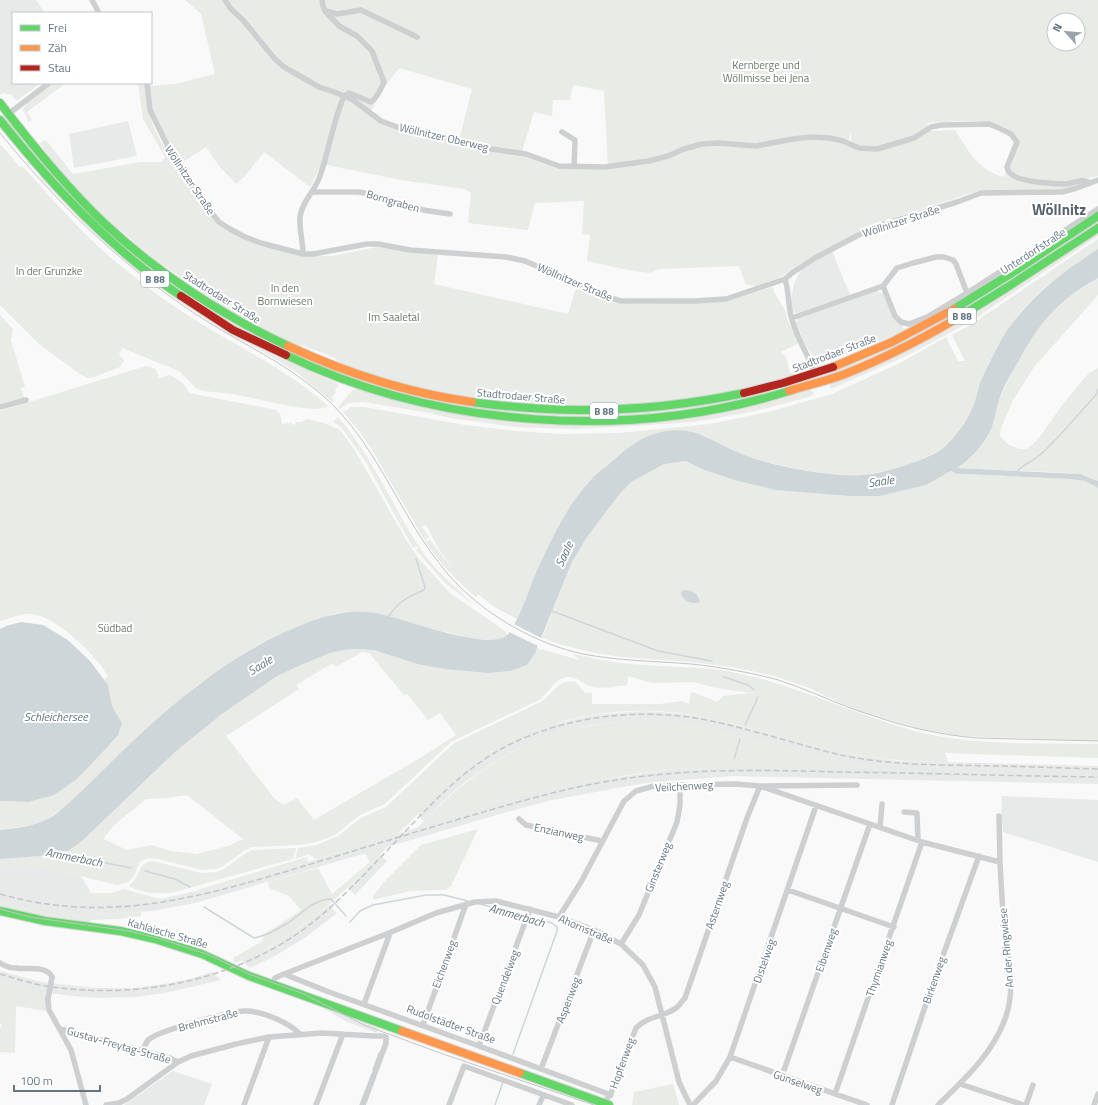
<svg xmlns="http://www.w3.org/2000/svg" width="1098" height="1105" font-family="'Titillium Web',sans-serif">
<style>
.built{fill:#e8e9e9}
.green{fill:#e8ebe6;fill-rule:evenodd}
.water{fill:#ced6d9}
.pier{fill:#f9f9f9}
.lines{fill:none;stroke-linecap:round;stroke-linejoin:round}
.stream{stroke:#ced6d9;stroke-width:1.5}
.fast-casing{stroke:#d5d6d7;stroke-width:10}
.slow-casing{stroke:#d5d6d7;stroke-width:10}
.jam-casing{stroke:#d5d6d7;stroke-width:10}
.street{stroke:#cecfd0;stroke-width:5.5}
.fast{stroke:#63d668;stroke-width:8}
.slow{stroke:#ff974d;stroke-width:8}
.jam{stroke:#b3261e;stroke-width:8}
.tram{stroke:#c3c5c6;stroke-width:1}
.rail{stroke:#c3c5c6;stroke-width:1.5;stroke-dasharray:6 3;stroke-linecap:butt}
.street-bridge{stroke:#cecfd0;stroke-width:5.5}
.labels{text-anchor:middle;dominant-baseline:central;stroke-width:4;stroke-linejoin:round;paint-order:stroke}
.shield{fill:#fff;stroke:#939fa8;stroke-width:1}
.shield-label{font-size:10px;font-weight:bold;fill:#657683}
.park-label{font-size:11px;fill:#687a64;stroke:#fff}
.street-label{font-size:11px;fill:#657683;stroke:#fff}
.water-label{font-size:12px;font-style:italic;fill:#60757c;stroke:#fff}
.district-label{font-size:15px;font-weight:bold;fill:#57646e;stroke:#fff}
</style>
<rect width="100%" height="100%" fill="#f9f9f9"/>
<!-- built -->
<path class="built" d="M0 0H36L45 13H13V83H39L16 100 0 80Z
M128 121 137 156 74 168 69 134Z
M832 251 850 295 797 313H795L792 310 791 301 794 284 798 275 805 266Z
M876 290 883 294 903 325V331L864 348H856L850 353 824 362 819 361 804 341 796 323 798 319Z
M642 711 675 713 712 718 822 748 855 755 899 761 1098 766V784L733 776 645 783 552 800 507 812 195 903 152 911 97 914 59 913 18 907 0 902V866H41L81 876 90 891 86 902H137L161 899 196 891 204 892 308 862 489 805 531 793 579 783 674 769 759 767 868 768V767L830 759 690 725 663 721H621L585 726 568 730 546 737 517 749 491 764 465 782 442 802 424 821 417 814 444 787 460 773 478 760 514 739 547 726 592 715Z
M1002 796 1098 800V862L1003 832 1001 815Z
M380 855 387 861 355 895 348 888Z
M329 905 337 913 306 937 275 956 250 968 241 960 270 947 300 928Z
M0 971 42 982 97 988H135L164 984 190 979 212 972 221 980 165 993 136 997 97 998 72 996 42 992 0 982Z
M328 1004 354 1018 379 1028 378 1030 376 1033 347 1022 325 1009Z
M173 1071 212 1084 204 1105H124Z"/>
<!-- green -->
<path class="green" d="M185 0H1098V176L1084 179V184L1062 190H981L872 225 829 248 780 277 758 286 746 285 739 266 659 269 649 273 623 269 587 261 590 235 582 234 584 201 535 203 528 230 468 223 471 193 465 189 401 180 322 164 310 187 264 152 245 176 236 184 220 167 206 147 180 164C169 146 155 125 151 104 150 98 150 92 150 86L175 84 215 74 201 14ZM1054 20H1078V44H1054ZM399 68 472 89 458 145 443 138 418 132 369 114 386 85ZM573 85 604 91 608 168 590 169 556 168 521 155 534 112 552 116 553 100H570ZM922 118 927 123C950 122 995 116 1012 132 1015 135 1017 140 1019 143L1004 177C979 171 968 151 955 130L933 131ZM851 131V146L830 139H811L755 148 809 135H828L849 140Z
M0 76 10 89 16 91 19 90 22 94 37 83H41L16 101 13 95 3 93 0 95Z
M54 83H66L27 112 32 120 28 122 26 115 22 110 28 102Z
M138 83H146L149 111 153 126 161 142 210 214 234 234 301 255 332 256 377 247 438 255 434 284 568 314 576 288 593 296 614 303 647 304 726 301 773 287 774 292 785 310 788 321 799 343 781 352 786 357 790 373 805 369 808 366 807 370 804 372 760 386 678 402 597 407 510 403 468 398 427 390 378 376 337 362 335 358 302 345 300 349 241 319 153 258 107 219 66 180 40 144 41 142 46 140 73 174 141 162H162L165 157 143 119Z
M16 133 42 164 58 179 99 221 252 333 278 347 335 371 345 377 317 367 227 322 152 271 127 251 68 195 15 134Z
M1 145 20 167 22 166C43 189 63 211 84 233 113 261 145 287 178 309 227 342 283 366 328 406L324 408 313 409 294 407 233 394 204 391 196 388 179 371 122 348 119 354 124 360 120 367 94 377 88 378 81 375 39 344 0 305V146Z
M42 176 55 191 211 320 253 345 277 357 334 382 339 385 335 390 336 392 332 397 334 400 332 402 295 371 211 321 154 282 87 225 40 178Z
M1098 211C1046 246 994 282 939 314 915 327 889 336 864 348L861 349 855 347 866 338 872 340 888 333 891 324H898L903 329 908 328 937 313Z
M1098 221V224C1039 263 980 304 917 337 888 352 858 364 828 376L827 373 858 362Z
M1098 232V236L970 322 906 356 831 389 830 385V383L848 376Z
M1098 239V249L1043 289 1022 310 1005 334 990 361 979 386 973 409 954 438 938 452 897 469 862 475 829 474 796 469 762 461 738 453 704 435 609 464 605 467 575 501 553 537 517 619 494 607 478 594 476 597C458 582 442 565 428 546L372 450 360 432 343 412 351 407H364L465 425 517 431 560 434 619 433 710 424 768 412 832 394 900 363 946 337 958 361H965L952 335 972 324ZM426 524 437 546 452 568 430 540 427 541 426 540 429 537 422 527Z
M1098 278V295L1034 367 1013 400 1001 428 1000 435 1002 439 1009 445 1020 449H1026L1031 446 1039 438 1063 404 1088 374 1098 368V481L1087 476 1071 473 956 468C972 458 985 445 992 427 995 418 996 407 1000 398 1024 345 1046 306 1098 278Z
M0 315 13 329 11 340 25 387 21 388 24 398 0 405Z
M804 335 806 336C808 345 813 354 823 355L824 359 826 360 843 354 844 351 848 349 850 351V353C843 355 831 361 825 362 814 362 806 346 802 337Z
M146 366 156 369 159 378 170 375C179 380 185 384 189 393L277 410V412L280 413 282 424 292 423 293 425 296 424 295 422H302L306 419 324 423 340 430 354 449 408 543 420 560 450 593 505 631 507 635 500 640H492L472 639 450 633 355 612 338 613 319 618 287 631 259 644 199 684 151 724 66 806 47 820 32 825 0 830V801L28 802 122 723 112 706 108 685 104 680 108 676C97 656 54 614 30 614 22 613 8 619 0 621V411Z
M805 381 742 401 659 414 592 418 509 415 428 401 391 391 585 414Z
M355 389 399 401 460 414 519 423 576 425 636 423 695 417 752 406 809 390 812 391 814 393 812 396 756 411 694 422 634 426 573 429 516 427 457 419 423 412 365 402 349 403 339 409 338 408C343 402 349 392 355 389Z
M338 417C374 458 393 509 424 554 439 574 458 589 475 606L445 583 416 550 418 548 417 546 413 548 364 459 341 427 333 422Z
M686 461 702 469 734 480 775 490 848 496H880L926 485 951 471 957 474H965L1070 479 1085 481 1098 488V741L958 736 917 728 871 715 849 707 809 688 775 676 732 667 691 662 622 657 595 653 562 645 542 638 572 562 587 537 618 496 631 482 649 471 664 464Z
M537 648 579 660 573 654C592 658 610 662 630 664 664 667 699 666 732 672 795 684 853 714 914 731 973 746 1037 743 1098 744V758L945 753 948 762C905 762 864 758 823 748 786 739 750 727 714 719 660 706 598 708 545 727 508 741 472 760 443 788 428 802 413 821 397 834 392 838 382 839 375 841 355 847 336 853 316 859L309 854 295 859 298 848 317 845 338 836 361 818 386 807 453 744 540 702C553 695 559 677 576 682L585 693H592V704H660L681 701 689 704 691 693 693 692 717 702 723 696 751 693 716 688 694 682 652 683 628 676 627 685C616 686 600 690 590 686 579 682 574 673 561 679 552 683 548 694 539 700L451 742 385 804 360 815 336 834 328 838 316 842 300 845 252 847 244 851 223 866 216 869 202 870 158 859 149 858 141 861 139 864 134 876 128 882 117 885 41 866H0V859L39 856 68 851 81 842 175 752 222 714 277 676 301 665 330 653 344 650 355 649 374 650 417 664 445 669 535 653ZM362 652 369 653 404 695 407 694 428 720 440 713 456 735 425 755 314 820 297 798 284 805 274 798 226 736 299 689 296 685 333 663 336 667ZM187 795 243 839 228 846 197 854 171 851 151 845 127 850 103 839 114 825 146 799 167 798Z
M621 721H663L690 725 830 759 868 767V768H722L674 769 635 774 579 783 531 793 489 805 417 828C461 782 505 748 567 730 585 726 603 724 621 721Z
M478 829 451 886 446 890 410 891 373 900V896L384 882 421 845Z
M388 846C344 894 296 939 235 963L233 958 261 942 265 934 301 910 289 896 269 888 268 882 318 868 332 894 370 862 365 853Z
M296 848 293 859 171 893C158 894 140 893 129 886 131 883 134 881 136 878 141 869 141 862 153 861L201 873 217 872 224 869 246 853 252 850Z
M307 857 308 862 204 892 196 891 200 889Z
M123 889 161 899 137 902H86L89 893H112Z
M0 902C47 914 93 914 141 912V916L117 919 92 920 89 923 36 915 0 907Z
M0 982 48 993 47 1011 16 1006 15 1053 0 1052V1030L2 1025 0 1024Z
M673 1084 679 1105H632L634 1092Z"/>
<!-- water -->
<path class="water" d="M1098 249V278C1058 300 1039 323 1018 362 1011 374 1003 387 999 400 996 409 995 418 992 427 985 444 972 458 957 468L1080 474 1098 481V488L1085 481 1070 479 965 474H957L951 471 926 485 880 496H848L775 490 734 480 702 469 686 461 664 464 631 482 618 496 587 537 572 562 535 653 527 665 510 671 488 673 445 669 417 664 374 650 355 649 344 650 330 653 301 665 277 676 222 714 175 752 81 842 68 851 40 856 0 859V830C19 828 38 826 55 815 88 787 117 755 148 727 191 688 245 647 299 626 311 621 324 616 337 614 351 611 370 611 384 615 407 620 491 652 507 635 517 625 528 593 533 580 547 548 566 506 590 481 598 472 607 466 615 459 631 445 641 437 661 432 694 425 710 440 737 452 768 466 829 477 863 475 887 473 911 464 934 454 948 448 966 423 972 409 976 401 977 391 980 383 988 365 997 346 1008 329 1032 295 1063 272 1098 249Z
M684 590C692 590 698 593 700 602 691 605 682 601 681 592Z
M21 622 43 625 68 640 90 661 108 685 112 706 122 723 118 735 99 756 77 779 54 795 28 802 2 801H0V629L6 626Z"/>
<!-- pier -->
<path class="pier" d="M512 623 543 639 540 647 507 631Z"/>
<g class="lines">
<!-- stream -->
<path class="stream" d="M1016 472C1023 465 1033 461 1041 454 1061 436 1078 414 1096 395L1098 389
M552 611 658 651 712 661
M389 616C399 601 408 597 424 590L425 587 416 559
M724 677 748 685 754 690
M745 725 756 702 757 697
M734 759 740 739
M56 853 131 868
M145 871 175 879 190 887
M480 904 552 923 557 927V931L513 1054
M204 907 254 938C266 936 278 929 288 923 301 914 314 899 331 899L346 916
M350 922 360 911 373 905 426 895H444L468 901
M373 1070 379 1053
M360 1105 372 1074
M495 1105 503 1082"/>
<!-- fast casing -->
<g class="fast-casing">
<path id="fast" d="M0 103C32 145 65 186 104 223 156 272 223 316 288 346
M0 120C53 186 110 249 181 296
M954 309 1012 273 1098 216
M956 319 1006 288 1098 228
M286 355C437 428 629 441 789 391
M472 402C563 415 655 412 744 393
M0 911 45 921 120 931 155 939 202 954 249 976 402 1031
M520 1073 609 1105"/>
</g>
<!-- slow casing -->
<g class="slow-casing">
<path id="slow" d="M288 346C346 373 408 393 472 402
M833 367 892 342 954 309
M789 391C807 385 827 381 845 374 883 359 920 340 956 319
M402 1031 520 1073"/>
</g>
<!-- jam casing -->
<g class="jam-casing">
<path id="jam" d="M181 296 233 330 286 355
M744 393 783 383 833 367"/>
</g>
<!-- street -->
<path class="street" d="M92 0 99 13
M225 0 231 9 243 20 274 58 284 67 319 87 337 93 353 100 381 121 397 127 444 137 471 146 526 154 559 166 604 167 649 161 668 156 684 149 702 144 719 143 756 146 793 139 811 137 830 138 843 141 859 148 877 149 914 138 931 127 942 125 989 124 999 128 1011 134 1017 142 1007 167C1008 172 1010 174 1014 176 1024 182 1055 184 1066 184 1074 183 1083 178 1090 183
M326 11 337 14 361 10 417 37
M147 83 150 110 175 161 211 212 219 222 230 229 245 237 261 243 303 254H313L367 244H378L410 250 506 257 525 261 539 267 604 296 621 301H695L726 299 785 279 792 273 815 258 872 228 957 202 981 193 1062 192 1074 189 1098 180
M7 115 49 83
M562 132 575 140 574 167
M312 192H358L372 194 423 210 450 214
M303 254C303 241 299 229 300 217 302 201 315 191 320 176 329 150 333 122 344 96L349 93 371 102C377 98 381 89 384 82L372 51 357 36 339 26 325 11 323 6 322 0
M785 279C789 291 788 304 791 316 795 333 805 350 812 366L813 374
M967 293 1098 209
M792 318 883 286 897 268 913 263 936 257H944L953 260 956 264 967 293 927 317 909 324 901 322 895 316 883 286
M0 407 26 400
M904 812 917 813 918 840
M999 816 1000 862
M519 819 526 825 602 841
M880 827 882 804
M788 890 894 927
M559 917 581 882 624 801 636 791 654 786 680 785 735 784 760 786 857 785
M621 944 639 915 677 822 680 805V785
M0 963C5 966 10 968 16 968 26 970 47 965 52 977
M284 974 329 992 479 1046 611 1095
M272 984 275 978 284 974 389 933 436 913 475 902 496 901 559 917 594 930 621 944 643 965 655 987 679 1082 690 1105
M48 999 49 1010 71 1050 86 1105
M364 1004 389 936V933
M423 1025 466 904
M60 1029 170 1058 178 1062
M479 1046 530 909
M142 1051C144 1048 146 1043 148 1040 157 1031 231 1011 245 1011 262 1011 288 1022 300 1034
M730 1057 867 1105
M541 1069 594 930
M782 1076 870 824
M960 1084 1024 1105
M835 1094 922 842
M604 1103 611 1093 636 1028C647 1016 664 1017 676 1008 679 1006 682 1001 685 998L747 818 760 786 922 842 1000 862C1001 882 1002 903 1004 923 1007 955 1017 988 1005 1019 993 1053 964 1080 938 1105
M106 1105 119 1103 127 1099 178 1062 191 1056 236 1044 269 1037 322 1033 374 1036H383
M244 1105 269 1037
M316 1105 343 1034
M363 1105 386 1043V1037L383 1036
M449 1105 464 1066 572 1105
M539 1105 543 1096
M693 1105 716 1081 730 1057 816 806
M892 1105 933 983 979 856
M1026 1105 1033 1085
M1094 1105 1098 1094"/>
<!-- fast -->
<use href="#fast" class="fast"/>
<!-- slow -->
<use href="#slow" class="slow"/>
<!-- jam -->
<use href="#jam" class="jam"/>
<!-- tram -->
<path class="tram" d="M0 133C56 202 120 264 194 313 236 341 283 361 321 394 382 446 402 528 458 585 491 618 537 644 583 654 619 661 655 661 691 664 720 667 747 672 775 679 808 689 838 705 871 715 905 727 941 735 977 738L1098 741
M0 909 30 917 129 931 161 939 194 950 207 954 249 974 304 994 364 1025 443 1054 594 1105"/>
<!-- rail -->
<path class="rail" d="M0 894C115 927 214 893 324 860 376 844 428 828 480 813 525 800 570 787 616 780 690 768 765 770 840 772 926 773 1012 776 1098 777
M0 974C15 978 31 984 46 986 134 1000 231 982 304 929 331 909 355 884 378 860 423 814 463 763 524 738 576 716 634 710 689 717 717 721 744 729 771 736 804 745 836 756 870 760 914 766 958 765 1002 766 1034 767 1066 768 1098 769"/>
<!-- street-bridge -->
<path class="street-bridge" d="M48 999 52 977"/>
</g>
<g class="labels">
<!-- shield labels -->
<g class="shield">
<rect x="141" y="271" width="28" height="16" rx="3"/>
<rect x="948" y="308" width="28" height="16" rx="3"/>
<rect x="590" y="403" width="28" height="16" rx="3"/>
</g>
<g class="shield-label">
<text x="155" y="279">B 88</text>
<text x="962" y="316">B 88</text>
<text x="604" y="411">B 88</text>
</g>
<!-- park labels -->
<g class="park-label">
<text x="766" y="65">Kernberge und<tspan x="766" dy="13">Wöllmisse bei Jena</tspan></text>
<text x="49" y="271">In der Grunzke</text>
<text x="285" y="288">In den<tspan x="285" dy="13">Bornwiesen</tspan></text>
<text x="394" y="317">Im Saaletal</text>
<text x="115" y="628">Südbad</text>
</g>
<!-- street labels -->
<g class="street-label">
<text transform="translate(444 137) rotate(13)">Wöllnitzer Oberweg</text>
<text transform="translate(190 180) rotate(56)">Wöllnitzer Straße</text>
<text transform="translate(393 201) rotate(16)">Borngraben</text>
<text transform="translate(901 221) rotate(-18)">Wöllnitzer Straße</text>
<text transform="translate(1033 251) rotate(-33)">Unterdorfstraße</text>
<text transform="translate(575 282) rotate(23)">Wöllnitzer Straße</text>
<text transform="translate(222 297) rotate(32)">Stadtrodaer Straße</text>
<text transform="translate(834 353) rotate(-21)">Stadtrodaer Straße</text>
<text transform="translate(521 396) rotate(5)">Stadtrodaer Straße</text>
<text transform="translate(684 786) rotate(-3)">Veilchenweg</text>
<text transform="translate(559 832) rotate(12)">Enzianweg</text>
<text transform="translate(658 867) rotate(-68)">Ginsterweg</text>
<text transform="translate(717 905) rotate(-71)">Asternweg</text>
<text transform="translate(586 929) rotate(23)">Ahornstraße</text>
<text transform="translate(168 933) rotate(16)">Kahlaische Straße</text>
<text transform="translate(1006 948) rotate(-95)">An der Ringwiese</text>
<text transform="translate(826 950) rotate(-71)">Eibenweg</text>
<text transform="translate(764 961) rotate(-71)">Distelweg</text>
<text transform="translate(444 964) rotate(-70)">Eichenweg</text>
<text transform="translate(879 968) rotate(-71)">Thymianweg</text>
<text transform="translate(505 977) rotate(-69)">Quendelweg</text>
<text transform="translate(934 980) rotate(-71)">Birkenweg</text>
<text transform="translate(568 1000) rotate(-69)">Aspenweg</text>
<text transform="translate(208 1020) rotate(-15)">Brehmstraße</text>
<text transform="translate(451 1024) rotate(20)">Rudolstädter Straße</text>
<text transform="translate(119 1045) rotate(16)">Gustav-Freytag-Straße</text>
<text transform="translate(622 1063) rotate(-70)">Hopfenweg</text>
<text transform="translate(798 1082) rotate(19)">Günselweg</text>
</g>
<!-- water labels -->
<g class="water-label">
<text transform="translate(881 481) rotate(-8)">Saale</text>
<text transform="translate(564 554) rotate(-65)">Saale</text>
<text transform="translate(260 665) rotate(-32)">Saale</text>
<text x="56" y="716">Schleichersee</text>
<text transform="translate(74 857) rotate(11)">Ammerbach</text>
<text transform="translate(517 915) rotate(16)">Ammerbach</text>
</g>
<!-- district labels -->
<g class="district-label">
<text x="1059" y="209">Wöllnitz</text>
</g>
</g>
<!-- legend -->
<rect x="12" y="12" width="140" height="72" fill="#ffffff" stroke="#c1c8cd"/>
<rect x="20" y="25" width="20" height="6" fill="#63d668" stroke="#c1c8cd"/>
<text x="48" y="32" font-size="12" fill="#657683">Frei</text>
<rect x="20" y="45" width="20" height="6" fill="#ff974d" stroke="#c1c8cd"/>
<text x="48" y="52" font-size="12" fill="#657683">Zäh</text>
<rect x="20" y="65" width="20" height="6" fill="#b3261e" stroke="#c1c8cd"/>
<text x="48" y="72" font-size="12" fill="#657683">Stau</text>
<!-- north arrow -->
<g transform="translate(1066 32) rotate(297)"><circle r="19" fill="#ffffff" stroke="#c1c8cd"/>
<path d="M0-3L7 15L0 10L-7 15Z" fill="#99a4ac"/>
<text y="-6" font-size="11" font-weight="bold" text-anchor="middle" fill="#657683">N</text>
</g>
<!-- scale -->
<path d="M14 1085v6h86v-6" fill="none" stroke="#657683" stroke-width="2"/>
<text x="20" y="1085" font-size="12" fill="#657683" stroke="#ffffff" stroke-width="3" paint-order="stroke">100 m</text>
</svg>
